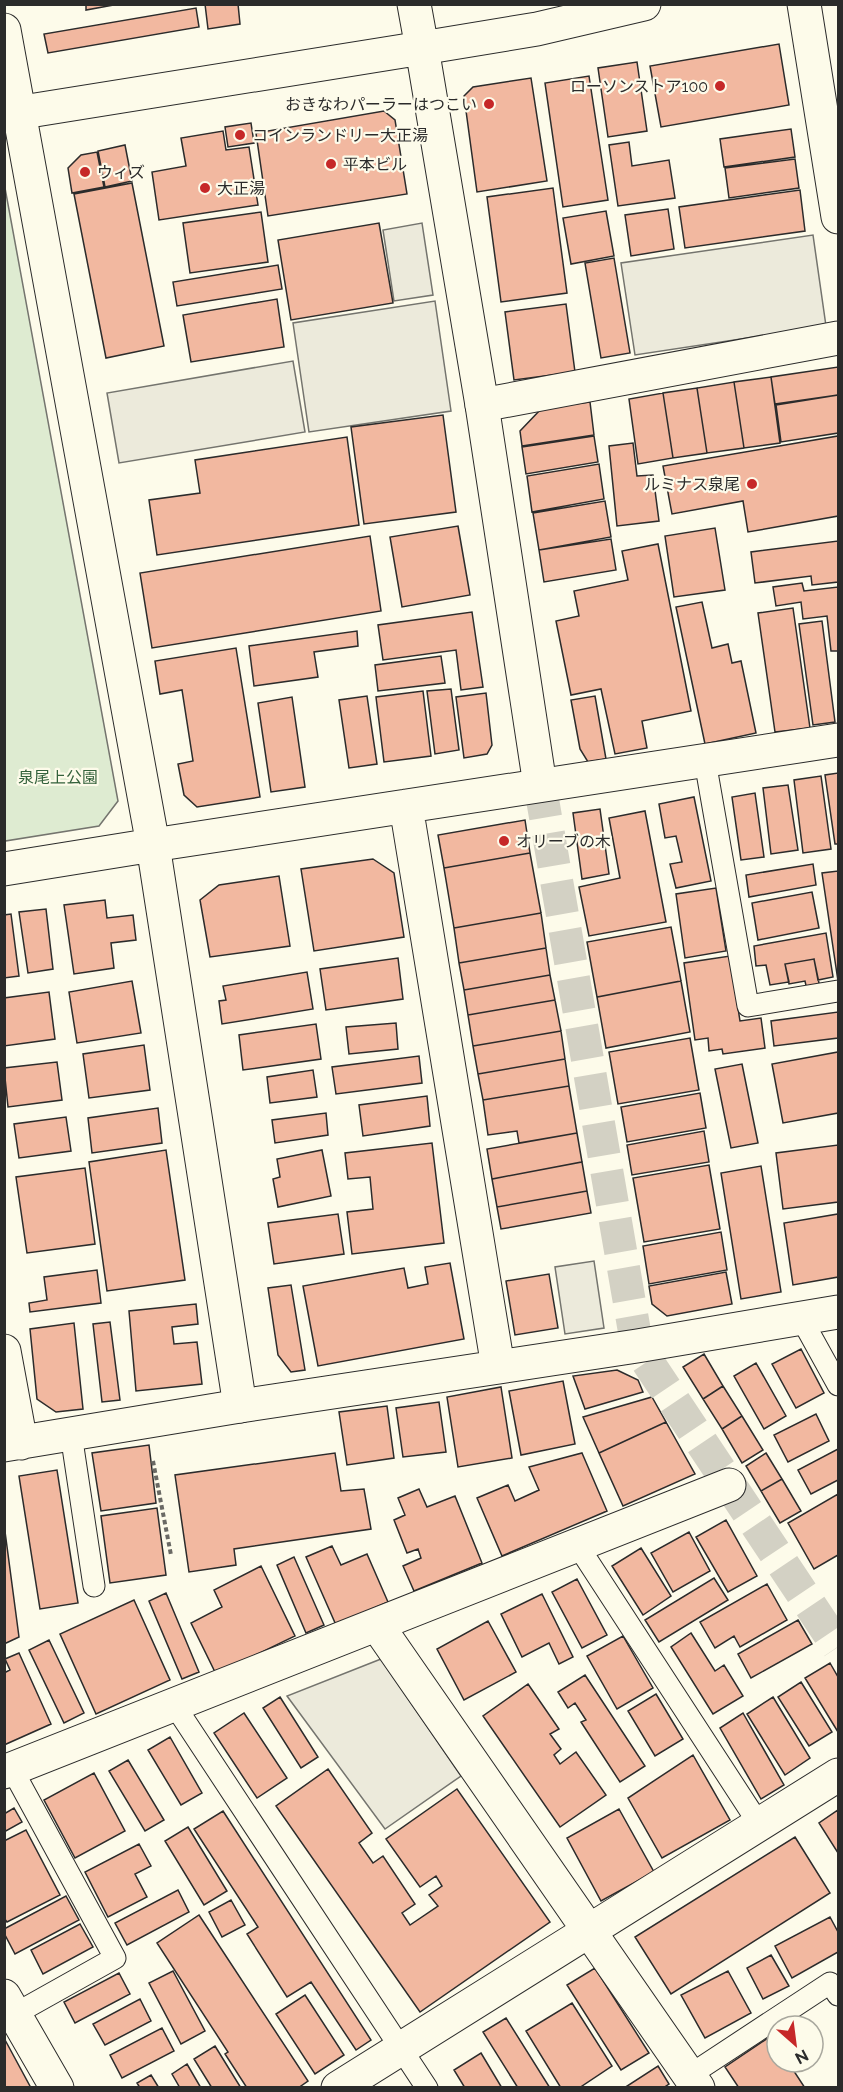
<svg xmlns="http://www.w3.org/2000/svg" width="843" height="2092" font-family="Raleway,'Noto Sans JP',sans-serif">
<style>
.green{fill:#deebd1;stroke:#74746e;stroke-width:1.5}
.parking{fill:#eceadb;stroke:#74746e;stroke-width:1.5}
.building{fill:#f2b8a0;stroke:#2b2b2b;stroke-width:1.5}
.lines{fill:none;stroke-linecap:round;stroke-linejoin:round}
.street-tunnel{stroke:#d3d1c4;stroke-width:33;stroke-dasharray:33 16;stroke-linecap:butt}
.lane-casing{stroke:#2b2b2b;stroke-width:23}
.street-casing{stroke:#2b2b2b;stroke-width:35}
.secondary-casing{stroke:#2b2b2b;stroke-width:35}
.path{stroke:#6a6964;stroke-width:4;stroke-dasharray:4.5 3;stroke-linecap:butt}
.lane{stroke:#fdfbea;stroke-width:21}
.street{stroke:#fdfbea;stroke-width:33}
.secondary{stroke:#fdfbea;stroke-width:33}
.poi-dot{fill:#c62828;stroke:#fdfbea;stroke-width:2}
.labels{text-anchor:middle;dominant-baseline:central;stroke-width:4.5;stroke-linejoin:round;paint-order:stroke}
.poi-label{font-size:16px;fill:#2b2b2b;stroke:#fdfbea;text-anchor:start}
.park-label{font-size:16px;fill:#34623c;stroke:#fdfbea}
</style>
<rect width="100%" height="100%" fill="#fdfbea"/>
<!-- green -->
<path class="green" d="M5 188 118 801 99 826 5 841Z"/>
<!-- parking -->
<path class="parking" d="M422 223 433 295 394 301 383 230Z
M813 235 826 326 635 355 621 263Z
M435 301 451 411 309 432 293 323Z
M293 361 305 432 119 463 107 393Z
M594 1261 604 1328 565 1334 555 1267Z
M381 1659 461 1776 385 1829 287 1696Z"/>
<!-- building -->
<path class="building" d="M86 4H119L86 10Z
M205 4H238L240 24 208 29Z
M196 8 199 27 48 53 44 34Z
M779 44 789 105 661 127 650 66Z
M637 62 647 131 608 137 598 68Z
M589 76 608 200 563 207 545 83Z
M531 78 547 181 477 192 464 96 473 87Z
M384 111 395 120 407 194 268 216 256 133Z
M251 123 254 143 228 147 225 127Z
M791 129 795 157 724 167 720 139Z
M223 131 226 150 249 147 258 205 159 220 152 172 186 166 181 138Z
M629 142 632 166 669 160 675 198 618 206 609 145Z
M125 145 132 181 105 187 98 151Z
M97 152 104 187 72 193 68 168 81 155Z
M795 159 799 188 729 198 725 168Z
M132 183 164 346 106 358 74 194Z
M553 188 567 293 501 302 487 197Z
M800 190 805 231 685 248 679 207Z
M668 209 674 249 631 256 625 215Z
M606 211 614 256 571 264 563 218Z
M261 212 268 262 190 273 183 223Z
M379 223 393 303 291 320 278 240Z
M614 258 630 353 601 358 585 263Z
M278 265 282 289 177 306 173 282Z
M277 299 284 347 191 362 183 315Z
M566 304 575 372 514 380 505 312Z
M838 367V395L775 404 771 377Z
M771 377 780 443 744 448 734 382Z
M734 382 744 448 707 453 697 388Z
M697 388 707 453 673 458 663 393Z
M663 393 673 458 638 464 629 399Z
M838 395V433L781 442 776 405Z
M590 402 594 435 522 446 520 431 542 408Z
M443 415 456 512 364 524 351 427Z
M594 436 598 462 526 474 522 447Z
M838 436V516L748 532 743 501 672 514 663 466Z
M347 437 359 525 157 555 149 500 200 493 195 460Z
M633 443 637 476 653 475 659 521 617 526 609 446Z
M599 464 604 499 532 512 527 476Z
M605 501 611 537 539 550 533 513Z
M458 526 470 595 402 607 390 537Z
M715 528 725 590 674 597 665 536Z
M370 536 381 611 152 648 140 573Z
M611 539 616 570 544 582 539 550Z
M838 541V582L812 585 811 576 755 583 751 552Z
M658 544 691 711 642 721 647 748 615 754 601 689 571 695 556 621 579 616 574 591 628 580 622 551Z
M802 583 804 591 838 587V651H831L827 616 803 619 801 602 776 606 773 587Z
M702 602 712 648 728 644 732 663 741 661 756 733 705 744 676 607Z
M793 608 810 728 775 732 758 613Z
M472 612 483 687 461 690 456 650 383 660 378 625Z
M822 621 835 722 813 725 799 624Z
M357 631 358 646 314 652 318 677 254 686 249 646Z
M236 648 260 797 197 807 184 795 178 764 193 761 182 690 160 694 155 661Z
M441 656 445 683 378 691 375 665Z
M451 689 459 750 435 754 427 691Z
M423 691 431 756 384 762 376 697Z
M486 693 492 745 487 754 464 758 456 697Z
M367 696 377 764 349 768 339 700Z
M595 696 606 759 588 762 580 749 571 700Z
M292 697 305 787 271 792 258 703Z
M838 773V844H835L825 775Z
M821 776 831 849 803 853 794 780Z
M788 785 798 850 771 854 763 788Z
M755 793 764 857 741 860 732 797Z
M694 797 711 881 676 888 670 864 682 862 676 836 665 838 659 804Z
M600 809 609 874 582 879 573 813Z
M645 811 666 922 589 936 579 887 620 878 609 818Z
M525 820 530 853 444 868 438 835Z
M530 853 541 913 454 928 444 868Z
M373 859 394 873 404 937 314 951 301 869Z
M813 864 816 885 749 897 746 875Z
M838 871V981L822 873Z
M279 876 290 946 210 957 200 900 219 885Z
M716 888 726 951 685 958 676 894Z
M812 892 819 928 758 940 752 903Z
M105 900 107 918 133 915 136 940 111 943 114 968 74 974 64 905Z
M46 909 53 969 28 973 19 912Z
M541 913 546 948 459 963 454 928Z
M11 914 19 976 4 978V915Z
M671 927 681 981 597 997 587 942Z
M826 933 833 977 818 980 814 959 785 964 789 982 770 985 766 965 756 966 754 946Z
M546 948 550 975 464 990 459 963Z
M730 956 740 1021 761 1018 765 1048 723 1054 722 1049 709 1051 708 1038 695 1040 684 963Z
M398 958 403 999 326 1010 320 969Z
M814 959 820 988 807 990 805 981 789 984 785 964Z
M307 972 313 1009 222 1024 219 1001 226 1000 223 986Z
M550 975 555 1000 468 1015 464 990Z
M132 981 141 1033 77 1043 69 992Z
M681 981 690 1032 606 1048 597 997Z
M49 992 55 1039 4 1046V998Z
M555 1000 561 1031 473 1046 468 1015Z
M838 1012V1038L774 1046 771 1021Z
M396 1023 398 1049 349 1054 346 1027Z
M316 1024 321 1059 243 1070 239 1035Z
M561 1031 565 1059 478 1074 473 1046Z
M690 1038 699 1090 618 1104 609 1052Z
M144 1045 150 1090 89 1098 83 1054Z
M838 1052V1113L783 1123 772 1064Z
M419 1056 422 1083 336 1094 332 1067Z
M565 1059 569 1086 483 1100 478 1074Z
M57 1062 62 1100 8 1107 4 1068Z
M742 1064 758 1143 731 1148 715 1069Z
M313 1070 317 1097 270 1103 267 1077Z
M569 1086 577 1133 519 1143 517 1131 488 1135 483 1100Z
M700 1093 706 1128 627 1142 621 1107Z
M427 1096 430 1126 363 1136 359 1105Z
M158 1108 162 1143 92 1153 88 1118Z
M326 1113 328 1135 275 1143 272 1120Z
M66 1117 71 1151 19 1158 14 1124Z
M704 1131 709 1162 632 1175 627 1145Z
M577 1133 582 1162 492 1179 487 1149Z
M432 1143 444 1243 352 1254 347 1212 373 1209 370 1177 348 1179 345 1153Z
M838 1145V1202L783 1209 776 1153Z
M166 1150 185 1280 107 1291 89 1162Z
M322 1150 331 1196 278 1207 273 1179 280 1177 277 1159Z
M582 1162 587 1191 497 1207 492 1179Z
M709 1165 720 1229 644 1242 633 1178Z
M761 1166 781 1292 741 1299 721 1173Z
M85 1168 95 1244 27 1253 16 1177Z
M587 1191 591 1213 501 1229 497 1207Z
M338 1214 344 1254 274 1264 268 1223Z
M838 1214V1277L793 1285 784 1223Z
M721 1232 727 1270 649 1284 643 1246Z
M450 1263 464 1339 318 1366 303 1286 404 1268 408 1288 428 1284 425 1267Z
M97 1270 101 1303 30 1312 29 1303 47 1300 44 1277Z
M726 1272 732 1304 667 1316 652 1304 649 1286Z
M549 1274 558 1328 515 1335 506 1281Z
M291 1285 305 1370 291 1372 278 1355 268 1288Z
M196 1304 198 1324 172 1327 174 1344 197 1342 202 1384 136 1391 129 1311Z
M110 1322 120 1400 102 1402 93 1324Z
M74 1323 83 1409 56 1412 37 1399 30 1329Z
M801 1349 824 1393 796 1408 772 1364Z
M704 1354 723 1386 703 1399 683 1367Z
M756 1363 786 1416 764 1429 734 1376Z
M617 1370 638 1380 643 1392 585 1409 573 1376Z
M563 1381 575 1444 521 1455 509 1391Z
M723 1386 742 1416 722 1429 703 1399Z
M501 1387 512 1458 458 1467 447 1397Z
M652 1397 666 1422 599 1453 583 1417Z
M439 1402 446 1452 403 1457 396 1408Z
M387 1406 394 1458 347 1465 339 1412Z
M816 1414 829 1441 788 1462 774 1435Z
M742 1416 763 1450 742 1463 722 1429Z
M666 1422 695 1474 623 1506 599 1453Z
M149 1445 156 1503 101 1511 92 1453Z
M838 1449V1480L811 1494 798 1470Z
M335 1453 341 1491 364 1489 371 1529 234 1549 236 1565 189 1572 175 1475Z
M582 1453 607 1511 502 1556 477 1498 508 1485 515 1501 539 1490 529 1467Z
M766 1453 782 1479 761 1491 746 1466Z
M57 1470 78 1603 40 1609 19 1476Z
M782 1479 801 1511 780 1523 761 1491Z
M419 1489 427 1507 455 1496 482 1563 414 1591 403 1566 421 1558 418 1549 407 1553 394 1520 405 1515 398 1498Z
M838 1494V1555L814 1569 788 1523Z
M157 1508 166 1575 110 1583 101 1516Z
M726 1520 757 1576 728 1592 696 1537Z
M4 1524 19 1637 4 1644Z
M689 1532 710 1571 673 1592 651 1553Z
M332 1546 341 1565 367 1554 388 1602 336 1625 306 1557Z
M641 1548 671 1596 643 1615 612 1566Z
M294 1557 324 1625 306 1633 277 1565Z
M261 1566 295 1636 216 1674 191 1623 222 1607 214 1590Z
M714 1578 728 1600 659 1642 645 1620Z
M577 1579 607 1635 582 1648 552 1592Z
M767 1584 787 1620 740 1647 734 1636 715 1648 700 1622Z
M166 1593 199 1672 182 1679 149 1601Z
M542 1594 573 1657 559 1664 549 1643 522 1657 501 1614Z
M134 1600 170 1680 96 1714 60 1634Z
M798 1620 812 1644 751 1678 738 1654Z
M488 1621 516 1672 464 1700 437 1649Z
M691 1633 715 1671 724 1665 743 1696 713 1714 671 1647Z
M623 1636 653 1688 617 1709 587 1656Z
M49 1640 84 1713 64 1723 29 1650Z
M19 1653 51 1724 4 1745V1673L10 1670 5 1659Z
M830 1663 838 1677V1732L805 1678Z
M585 1675 645 1766 620 1782 581 1722 586 1720 575 1703 568 1708 558 1692Z
M801 1682 832 1732 809 1746 778 1697Z
M528 1684 559 1729 550 1734 561 1749 554 1755 560 1764 576 1752 606 1795 560 1827 483 1716Z
M656 1694 683 1739 655 1756 628 1711Z
M280 1697 318 1757 301 1768 263 1708Z
M773 1697 810 1758 785 1775 747 1714Z
M244 1713 287 1778 257 1798 214 1733Z
M743 1713 784 1785 761 1799 720 1728Z
M170 1737 202 1793 181 1805 148 1750Z
M693 1755 730 1820 662 1858 628 1798Z
M128 1760 164 1820 145 1831 109 1771Z
M328 1769 372 1833 359 1843 373 1863 383 1856 415 1904 402 1913 410 1925 438 1906 429 1895 442 1886 436 1876 420 1887 386 1839 457 1789 550 1922 420 2012 276 1806Z
M94 1773 125 1831 75 1858 44 1800Z
M14 1808 22 1822 4 1832V1814Z
M619 1809 654 1872 601 1901 567 1838Z
M838 1810V1853L819 1823Z
M223 1811 371 2040 356 2050 311 1982 287 1997 247 1934 258 1927 194 1829Z
M188 1827 227 1891 204 1905 165 1841Z
M26 1830 60 1895 7 1922 4 1918V1841Z
M795 1837 830 1893 671 1994 635 1937Z
M139 1844 151 1866 135 1874 147 1897 108 1917 85 1872Z
M178 1890 189 1912 127 1945 115 1923Z
M66 1896 79 1920 15 1954 4 1933V1929Z
M231 1900 245 1925 222 1937 209 1912Z
M199 1915 308 2081 298 2088H247L225 2054 228 2052 157 1943Z
M830 1917 838 1932V1952L792 1978 775 1946Z
M80 1924 93 1947 43 1974 31 1950Z
M771 1955 789 1986 763 1999 747 1968Z
M595 1968 649 2053 621 2070 567 1985Z
M173 1971 205 2031 181 2044 149 1983Z
M728 1971 751 2013 705 2038 681 1995Z
M119 1973 130 1994 75 2023 64 2002Z
M305 1995 344 2055 315 2074 276 2014Z
M140 1999 151 2021 105 2045 93 2024Z
M572 2003 612 2066 579 2088H561L526 2031Z
M506 2018 550 2088H518L483 2032Z
M162 2028 174 2051 122 2078 110 2055Z
M771 2036 777 2045V2062H788L805 2088H739L725 2067Z
M4 2038 31 2088H4Z
M215 2046 241 2088H212L194 2059Z
M481 2053 502 2088H465L454 2070Z
M187 2064 201 2088H180L172 2074Z
M658 2066 669 2084 663 2088H624Z
M151 2075 159 2088H140L137 2083Z"/>
<g class="lines">
<!-- street-tunnel -->
<path class="street-tunnel" d="M540 785 637 1346 838 1647"/>
<!-- lane casing -->
<g class="lane-casing">
<path id="lane" d="M705 761 748 1006 838 991
M801 1318 838 1385
M71 1434 94 1586
M578 1546 759 1824
M175 1706 427 2088
M12 1769 115 1958 15 2014
M690 2075 830 1983 838 1995"/>
</g>
<!-- street casing -->
<g class="street-casing">
<path id="street" d="M414 4 422 48 537 29 644 4
M804 4 838 217
M4 30 19 112
M482 405 838 338
M406 806 498 1367
M153 845 838 740
M4 1351 21 1443
M4 1445 240 1406 637 1346 838 1312
M377 1625 698 2088
M4 1772 729 1485
M4 1996 57 2088
M338 2088 838 1775"/>
</g>
<!-- secondary casing -->
<g class="secondary-casing">
<path id="secondary" d="M19 112 153 845 240 1406
M4 115 422 48 482 405 540 785
M4 869 153 845"/>
</g>
<!-- path -->
<path class="path" d="M153 1461 171 1555"/>
<!-- lane -->
<use href="#lane" class="lane"/>
<!-- street -->
<use href="#street" class="street"/>
<!-- secondary -->
<use href="#secondary" class="secondary"/>
</g>
<!-- markers -->
<g class="poi-dot">
<circle cx="720" cy="86" r="6"/>
<circle cx="489" cy="104" r="6"/>
<circle cx="240" cy="135" r="6"/>
<circle cx="331" cy="164" r="6"/>
<circle cx="85" cy="172" r="6"/>
<circle cx="205" cy="188" r="6"/>
<circle cx="752" cy="484" r="6"/>
<circle cx="504" cy="841" r="6"/>
</g>
<g class="labels">
<!-- poi labels -->
<g class="poi-label">
<text x="708" y="86" text-anchor="end">ローソンストア100</text>
<text x="477" y="104" text-anchor="end">おきなわパーラーはつこい</text>
<text x="252" y="135">コインランドリー大正湯</text>
<text x="343" y="164">平本ビル</text>
<text x="97" y="172">ウィズ</text>
<text x="217" y="188">大正湯</text>
<text x="740" y="484" text-anchor="end">ルミナス泉尾</text>
<text x="516" y="841">オリーブの木</text>
</g>
<!-- park labels -->
<g class="park-label">
<text x="58" y="777">泉尾上公園</text>
</g>
</g>
<!-- border -->
<rect width="843" height="2092" fill="none" stroke="#2b2b2b" stroke-width="12"/>
<!-- north arrow -->
<g transform="translate(795 2044) rotate(152)"><circle r="28" fill="#fdfbea" stroke="#a9a89e" stroke-width="1.5"/>
<path d="M0-4.5L10 22L0 15L-10 22Z" fill="#c62828"/>
<text y="-9" font-size="16" font-weight="bold" text-anchor="middle" fill="#2b2b2b">N</text>
</g>
</svg>
